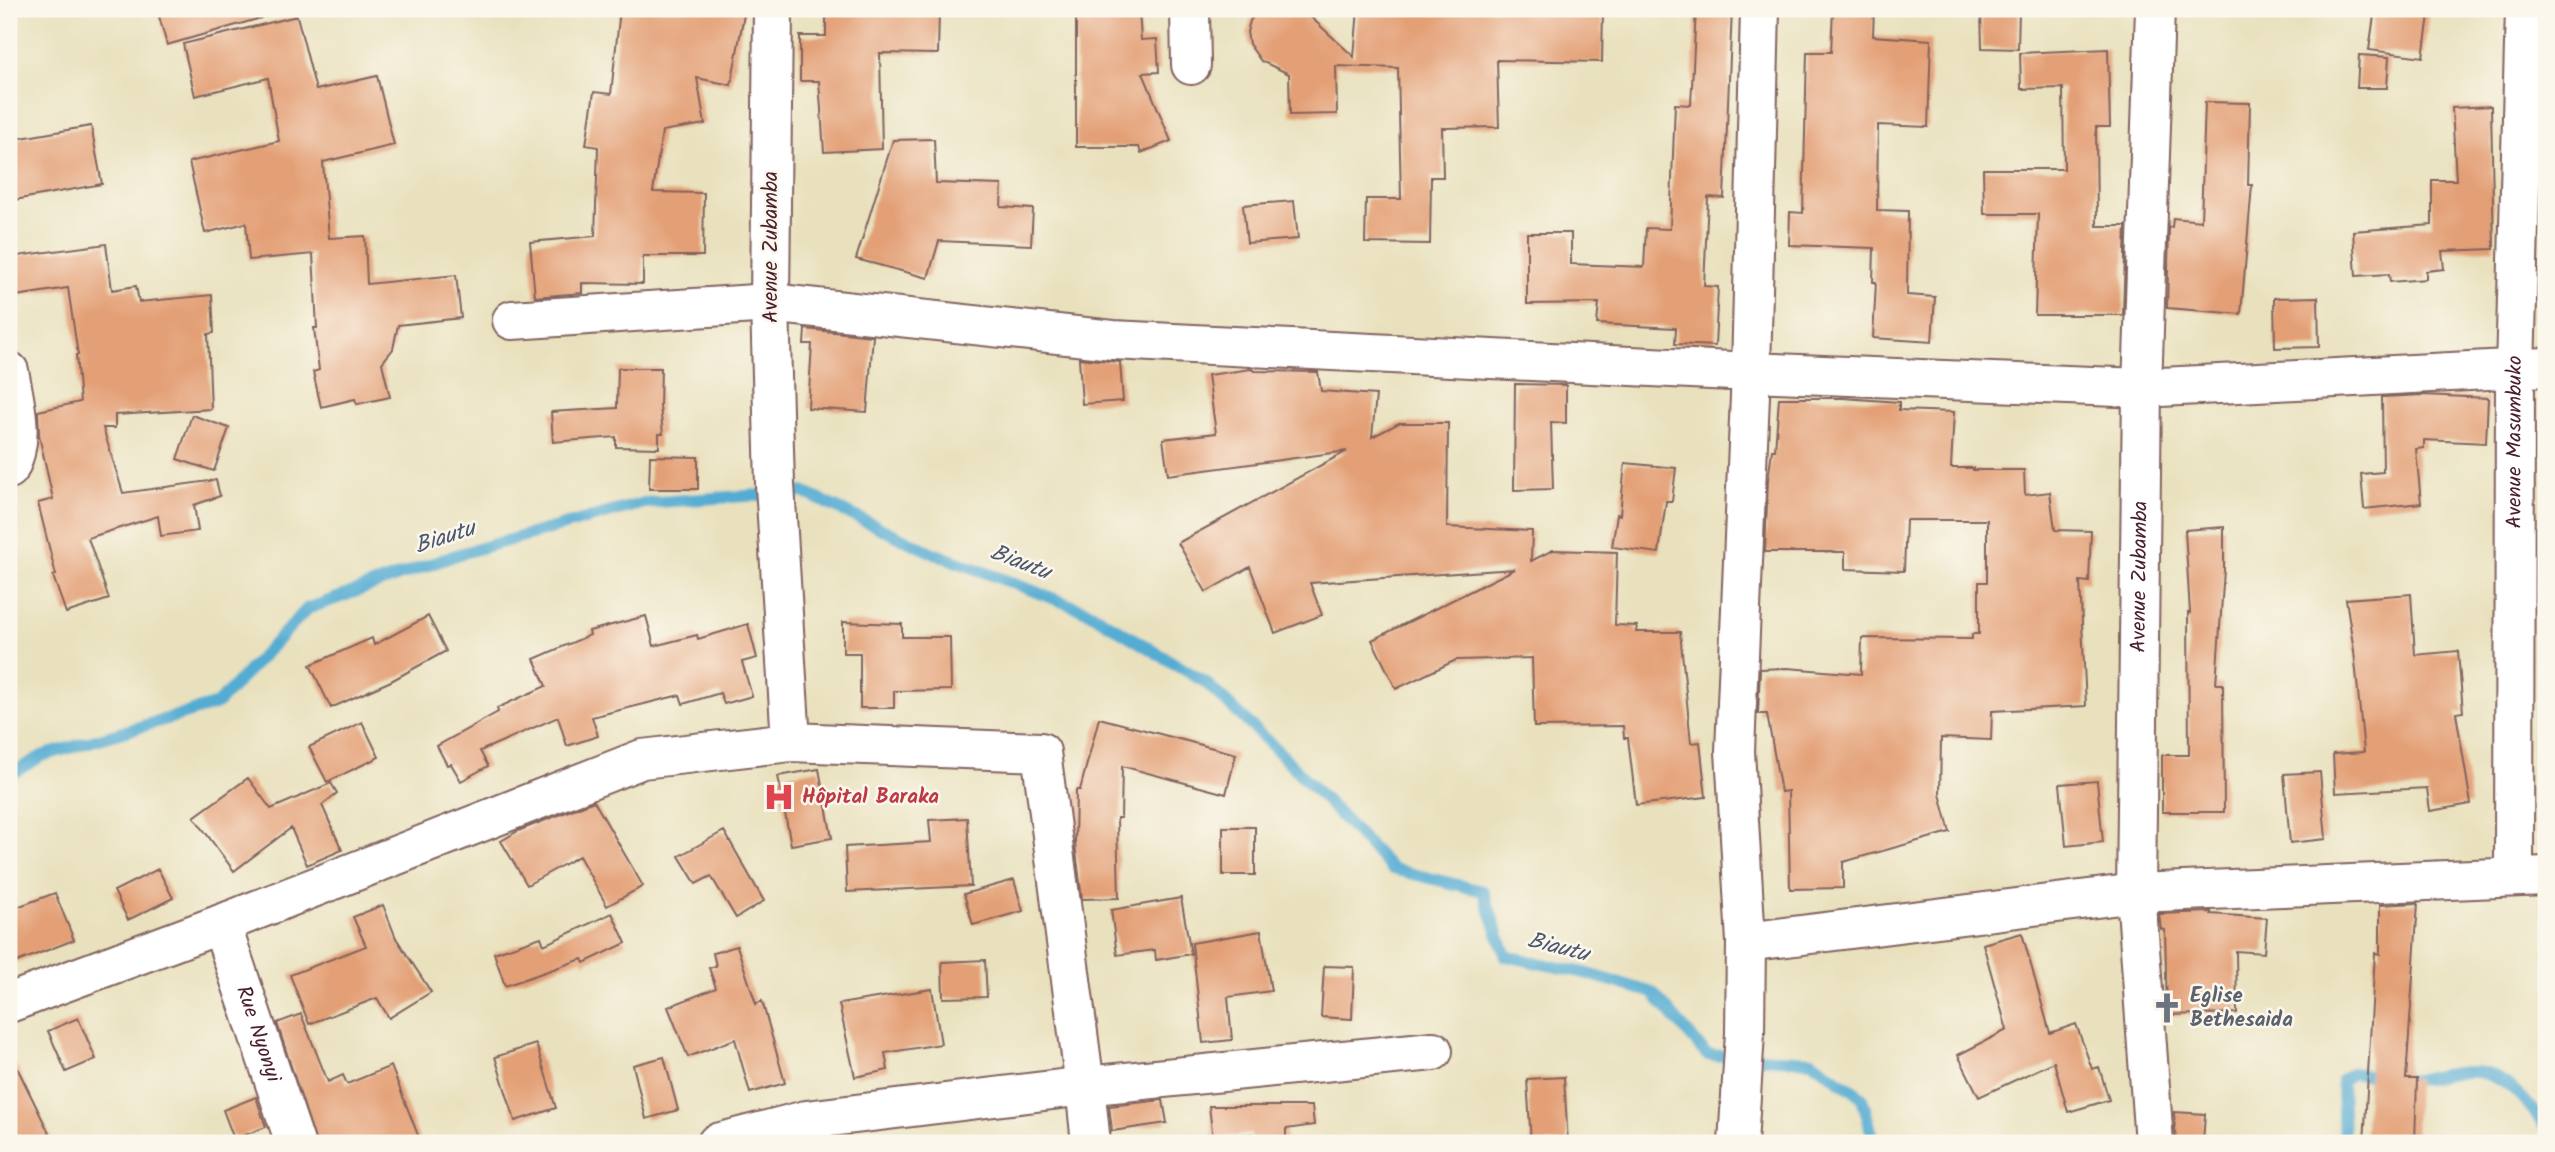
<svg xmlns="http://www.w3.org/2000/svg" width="2555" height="1152" font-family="Kalam,sans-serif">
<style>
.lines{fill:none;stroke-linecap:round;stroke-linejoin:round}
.stream{stroke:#55acd2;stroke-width:12}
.building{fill:#e39f74}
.minor-casing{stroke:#82635e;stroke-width:42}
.tertiary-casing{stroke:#82635e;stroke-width:42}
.minor{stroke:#fff;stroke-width:38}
.tertiary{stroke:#fff;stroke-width:38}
.labels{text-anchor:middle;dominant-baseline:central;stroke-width:5;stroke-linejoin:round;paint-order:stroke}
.street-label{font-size:21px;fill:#4a1f2b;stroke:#fbf7ec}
.health-label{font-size:21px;font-weight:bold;fill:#be3a42;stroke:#fbf7ec;text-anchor:start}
.worship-label{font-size:21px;font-weight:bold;fill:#5b616d;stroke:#fbf7ec;text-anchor:start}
.water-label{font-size:23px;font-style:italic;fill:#4e576e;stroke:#fbf7ec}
</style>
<rect width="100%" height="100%" fill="#fbf7ec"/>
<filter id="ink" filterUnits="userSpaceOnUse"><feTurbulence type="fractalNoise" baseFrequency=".0143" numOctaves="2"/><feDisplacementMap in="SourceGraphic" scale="14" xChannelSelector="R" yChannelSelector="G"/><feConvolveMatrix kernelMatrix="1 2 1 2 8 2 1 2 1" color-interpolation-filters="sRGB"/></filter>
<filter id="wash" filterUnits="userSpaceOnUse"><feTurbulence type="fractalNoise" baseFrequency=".00686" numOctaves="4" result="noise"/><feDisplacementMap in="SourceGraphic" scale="28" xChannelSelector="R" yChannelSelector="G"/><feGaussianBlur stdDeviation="1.57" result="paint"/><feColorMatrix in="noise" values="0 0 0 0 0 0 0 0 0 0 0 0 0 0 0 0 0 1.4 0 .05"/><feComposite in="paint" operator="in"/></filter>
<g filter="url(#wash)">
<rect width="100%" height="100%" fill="#e9e1be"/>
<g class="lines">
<!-- stream -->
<path class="stream" d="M9 775 42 756 217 704 307 609 459 554 644 503 803 492 931 552 1089 612 1205 682 1281 754 1392 869 1483 891 1506 956 1585 973 1653 993 1707 1055 1812 1061 1862 1097 1874 1143
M2401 1079 2409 1081C2430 1078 2454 1071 2475 1072 2506 1074 2529 1104 2546 1127
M2344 1143 2342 1080 2352 1073 2383 1077"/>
</g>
<g id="blocks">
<!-- building -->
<path class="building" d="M157 9H260L261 18 167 45Z
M620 9H745L731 85 697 78 705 124 662 131 653 192 704 193 703 256H643V284L582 283V293L535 297 530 242 595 236 598 147 586 145 594 92 611 94Z
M826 9H939L938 54 880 53 882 149 824 152 819 81H800V36H826Z
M1076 9H1139L1141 40 1157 39 1159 72 1143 73 1171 141 1141 153 1139 147H1076Z
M1258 9H1302L1354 57 1358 9H1603L1602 62 1497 60 1499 127 1442 128 1443 177H1431L1430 244 1365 243 1366 199H1401L1398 68 1336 66 1337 114 1290 115 1289 74 1261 61 1249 44 1247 32 1250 21Z
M1696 9H1732L1724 198 1708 197 1704 286 1718 287 1715 346 1675 344 1676 328 1597 324 1599 303 1527 304V233H1571V264L1644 267 1646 228 1670 229 1675 104 1691 105Z
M1833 9H1874L1873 36 1931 40 1928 127 1878 125 1877 210 1908 211 1907 295 1935 297 1932 342 1873 338 1876 282H1873L1874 248 1789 245 1790 212 1803 213 1807 52H1831Z
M1981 9H2019L2018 49 1982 48Z
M2375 9H2430L2423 57 2369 50Z
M297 16 316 90 377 76 394 145 323 162 329 238 365 236 367 284 456 275 461 318 398 325 393 349 382 363 390 397 357 404 355 399 321 407 313 372 319 370 314 328H317L313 254 249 260 246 223 205 233 189 162 279 141 268 78 195 96 183 44Z
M2108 49 2110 127H2096L2097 226H2126L2123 315H2035L2038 214H1984L1983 169H2064L2063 88 2021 89 2020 53Z
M2359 55 2389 57 2387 88H2357Z
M2205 102 2250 103 2248 185H2252L2241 314 2167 308 2169 227H2172L2173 218 2201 221Z
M2491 106 2494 249 2442 251 2444 269 2426 271V279L2390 282 2389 274 2356 276 2353 231 2432 225V180H2456L2452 108Z
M91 126 102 184 9 201V140Z
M934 139 936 183 1002 185 1001 207 1033 209 1031 245 939 241 928 278 856 259 893 140Z
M1294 201 1298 239 1247 243 1243 205Z
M106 244 112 290 136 286 139 302 212 295 214 333 208 334 211 409 115 415V428H103L123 493 216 480 220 496 194 505 198 531 161 536 158 516 88 538 109 599 66 613 53 576 56 575 38 503 53 499 39 435 38 411 80 402 76 355H78L68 288 9 297V257Z
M2318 297 2319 347 2275 348 2274 298Z
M805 329 873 336 867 412 808 408 812 344H804Z
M1079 358 1120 362 1123 401 1082 404Z
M618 368H661L660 406 663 434H659V448L616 447V437L553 442 551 412 617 408Z
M1251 369 1255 371 1318 372 1321 391 1376 395 1372 437 1399 423H1448L1447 527 1532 531 1531 561 1553 550 1617 552 1615 625 1637 626 1636 632H1680L1691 743 1700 742 1706 797 1636 805 1628 738H1624L1623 726 1534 727 1532 658 1456 660 1396 689 1372 640 1515 569 1310 583 1322 615 1275 633 1250 567 1206 592 1178 543 1347 451 1168 475 1163 439 1216 433 1208 375Z
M1515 384 1566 385V423L1551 422 1553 489 1514 490Z
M2423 395 2488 398 2486 443 2424 440V448L2416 449 2421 503 2364 509 2361 474 2383 472 2382 397Z
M1779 398H1843L1899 402V410L1954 412 1951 468H1973V470H2024L2025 495 2050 492 2055 530 2091 531 2089 582 2080 581 2086 706 1992 711 1991 740 1941 738 1940 794 1950 832 1843 862V888L1790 889 1788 791 1781 792 1767 714H1758L1760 669 1787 668 1861 674 1862 638 1972 639V634H1979V582H1987V520H1906L1904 571 1845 569V552H1765L1768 480 1772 450H1775Z
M192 415 229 428 214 471 177 459Z
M650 456 698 457V489H649Z
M1625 463 1676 468 1672 501H1666L1659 553 1612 547 1617 514 1620 515Z
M2224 527V570L2216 684H2223L2224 812H2162V755H2189L2188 613H2190L2185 530Z
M2411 594 2415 655 2458 651 2463 712 2456 713 2471 804 2430 811 2427 788 2335 793 2333 754 2364 752 2354 651 2346 599Z
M428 616 446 651 391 681 331 708 310 665 372 638 374 645Z
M646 616 654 646 697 635 698 639 748 624 757 658 742 662 752 696 724 704 720 693 683 704 680 695 592 717 598 736 567 746 558 717 480 751 488 766 461 781 451 764 447 765 437 746 498 712 497 708 546 686 534 659 590 635 589 631Z
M843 622 902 624V637H950L951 690 894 691V708H860V653H843Z
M1099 718 1236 754 1226 794 1122 766 1121 818H1117L1119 898 1082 899 1075 843 1076 790H1080Z
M362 722 379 757 327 782 309 747Z
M819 769 832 838 791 845 778 776Z
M2320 772 2326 839 2290 843 2284 774Z
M248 778 271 809 331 783 337 793 322 805 342 850 307 865 291 828 234 871 194 817Z
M2097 781 2103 842 2066 846 2060 784Z
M594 801 643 886 607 906 579 856 527 885 501 841 518 831Z
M967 818 971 886 847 892 845 847 931 842 929 820Z
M1223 827H1255V875H1223Z
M724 831 764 901 736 918 711 876 696 884 679 856Z
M158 869 173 898 128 920 114 891Z
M1014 880 1023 911 973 925 964 894Z
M55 893 74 940 9 965V910Z
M1181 898 1191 954 1156 960 1155 950 1117 955 1111 910Z
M2418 903 2406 1079H2417L2415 1143H2364L2375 953 2380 954V905Z
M383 905 396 938 431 992 389 1018 377 998 309 1024 290 975 366 946 353 917Z
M2211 912V914L2267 918 2264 953 2236 951 2237 1013 2167 1015 2165 930 2161 929 2159 914Z
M612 913 626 943 584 963 582 959 505 986 494 953 541 937 544 945Z
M1261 931 1271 991 1228 997 1232 1040 1203 1043 1192 943Z
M2022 933 2050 1033 2076 1024 2092 1069 2099 1067 2109 1100 2068 1112 2054 1062 1979 1097 1958 1055 2007 1030 1983 944Z
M737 946 756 1004 762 1001 785 1083 750 1093 735 1039 688 1057 668 1007 716 988 709 968 716 966 713 953Z
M985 960 987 997 943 998 942 962Z
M1324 966 1354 967 1352 1019 1321 1017Z
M932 989 941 1044 885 1053 888 1070 855 1077 839 1004Z
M301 1014 328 1082 343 1075 347 1084 391 1066 421 1143H316L277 1023Z
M78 1018 96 1059 66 1072 48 1031Z
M536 1044 556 1108 515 1121 495 1057Z
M9 1051 54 1143H9Z
M664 1057 678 1110 646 1119 633 1065Z
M1564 1077 1568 1143H1531L1527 1079Z
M256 1097 266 1127 234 1139 223 1110Z
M1163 1100 1167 1123 1112 1131 1109 1106Z
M1209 1106H1312L1314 1125 1286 1129V1143H1251V1134L1213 1139Z
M2174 1112 2205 1114 2203 1143H2176Z"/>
</g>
</g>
<g filter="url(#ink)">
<use href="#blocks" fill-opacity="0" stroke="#82635e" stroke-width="2"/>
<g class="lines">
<!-- minor casing -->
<g class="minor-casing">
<g id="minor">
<path d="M773 9 770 303 775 485 791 742"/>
<path d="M1190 9 1191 65"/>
<path d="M512 320 770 303 1113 340 1751 372 2142 388 2546 367"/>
<path d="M9 371C15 404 25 438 9 469"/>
<path id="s1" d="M2514 876 2515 370 2525 9"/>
<path id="s2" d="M221 924 295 1143"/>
<path d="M1746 942 2136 893 2546 876"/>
<path d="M9 1003 221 924 642 759 791 742 1041 752 1085 1086 1091 1143"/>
<path d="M717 1143 806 1120 1085 1086 1433 1051"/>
<path id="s3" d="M2154 1143 2136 893 2142 388 2155 9"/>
</g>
</g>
<!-- tertiary casing -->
<g class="tertiary-casing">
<path id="tertiary" d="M1738 1143 1745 1033 1746 942 1735 751 1751 372 1760 9"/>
</g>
<!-- minor -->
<use href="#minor" class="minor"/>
<!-- tertiary -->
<use href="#tertiary" class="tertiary"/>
</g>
</g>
<!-- icons -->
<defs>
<g id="hospital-bare" transform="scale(2.415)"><path d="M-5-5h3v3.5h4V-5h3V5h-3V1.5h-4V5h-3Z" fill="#e0444e" stroke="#fbf7ec" stroke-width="2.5" paint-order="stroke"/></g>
<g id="church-bare" transform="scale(2.415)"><path d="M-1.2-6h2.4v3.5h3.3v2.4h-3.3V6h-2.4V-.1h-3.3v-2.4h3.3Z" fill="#6b7280" stroke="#fbf7ec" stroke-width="2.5" paint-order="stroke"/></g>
</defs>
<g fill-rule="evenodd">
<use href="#hospital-bare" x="779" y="797"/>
<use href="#church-bare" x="2167" y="1008"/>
</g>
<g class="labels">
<!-- street labels -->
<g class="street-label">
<text transform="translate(771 247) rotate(-90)">Avenue Zubamba</text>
<text stroke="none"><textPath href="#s1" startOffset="434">Avenue Masumbuko</textPath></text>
<text stroke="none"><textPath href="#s3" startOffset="567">Avenue Zubamba</textPath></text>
<text stroke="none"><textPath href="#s2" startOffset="116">Rue Nyonyi</textPath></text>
</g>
<!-- health labels -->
<g class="health-label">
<text x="802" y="797">Hôpital Baraka</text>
</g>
<!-- worship labels -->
<g class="worship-label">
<text x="2190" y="996">Eglise<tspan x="2190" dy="24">Bethesaida</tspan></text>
</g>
<!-- water labels -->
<g class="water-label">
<text transform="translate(445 538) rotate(-18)">Biautu</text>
<text transform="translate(1020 563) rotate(21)">Biautu</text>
<text transform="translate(1558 948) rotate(14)">Biautu</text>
</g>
</g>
<!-- margin -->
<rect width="2555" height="1152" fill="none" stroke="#fbf7ec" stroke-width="35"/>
</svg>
